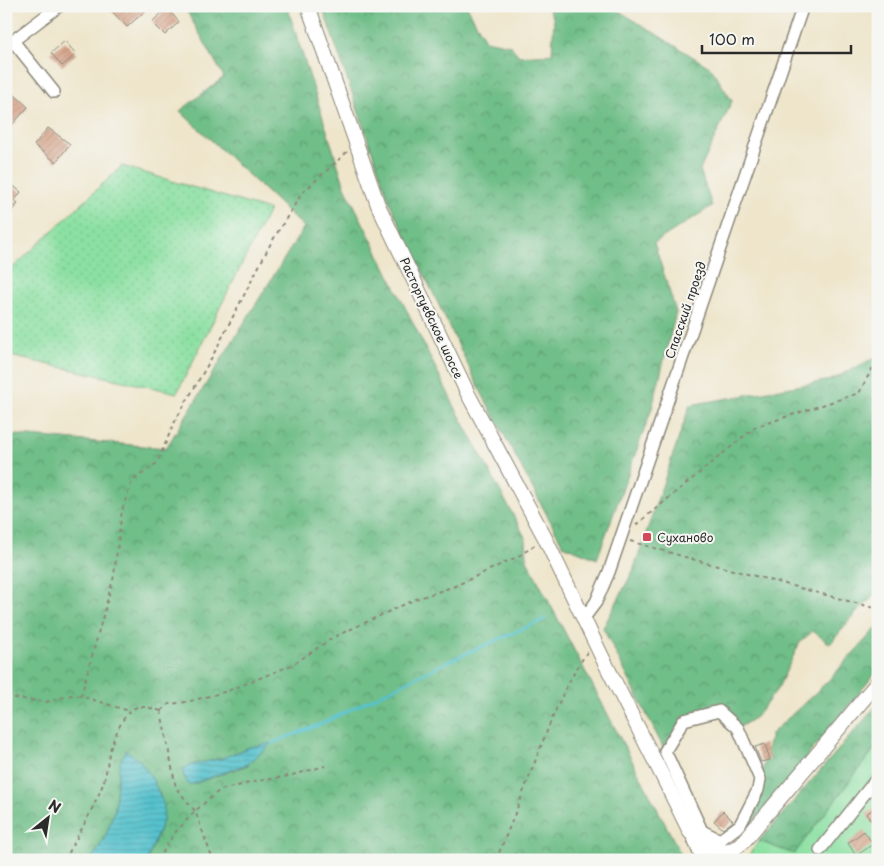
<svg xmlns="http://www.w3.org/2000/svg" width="884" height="866" font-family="'Playpen Sans',sans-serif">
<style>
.green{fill:#8be0a2;stroke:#5b8666}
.forest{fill:url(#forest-crowns);stroke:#4e745a;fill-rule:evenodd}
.garden{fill:url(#garden-dots);stroke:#5b8666}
.water{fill:url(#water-rules);stroke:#40767c}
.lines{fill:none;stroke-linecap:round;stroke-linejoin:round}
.stream{stroke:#55c2cd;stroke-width:3}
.building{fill:url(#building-hatch)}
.minor-casing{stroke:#8c887a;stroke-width:14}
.major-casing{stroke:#8c887a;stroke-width:16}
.path{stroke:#8c887a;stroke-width:2;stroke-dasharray:4 4;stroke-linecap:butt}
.minor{stroke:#fff;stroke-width:11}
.major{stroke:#fff;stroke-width:14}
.poi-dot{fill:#d1495b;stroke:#f6f6f2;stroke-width:2}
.labels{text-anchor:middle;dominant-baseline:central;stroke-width:4;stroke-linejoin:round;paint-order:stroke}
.street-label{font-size:12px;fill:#2b2b2b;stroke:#f6f6f2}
.poi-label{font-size:12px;fill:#2b2b2b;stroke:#f6f6f2;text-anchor:start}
</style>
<defs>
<pattern id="forest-crowns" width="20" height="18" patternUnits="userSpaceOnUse" patternTransform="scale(1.25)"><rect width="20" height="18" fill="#70be88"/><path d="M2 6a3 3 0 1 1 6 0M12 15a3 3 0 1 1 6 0" fill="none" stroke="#5c9b6f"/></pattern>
<pattern id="garden-dots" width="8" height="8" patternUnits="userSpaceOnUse" patternTransform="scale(1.25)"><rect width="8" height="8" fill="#8be0a2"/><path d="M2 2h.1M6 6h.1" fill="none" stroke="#78c08c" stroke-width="1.8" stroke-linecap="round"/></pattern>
<pattern id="water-rules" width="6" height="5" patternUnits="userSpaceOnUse" patternTransform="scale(1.25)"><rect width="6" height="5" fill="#55c2cd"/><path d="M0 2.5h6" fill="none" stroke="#479ea7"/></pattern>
<pattern id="building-hatch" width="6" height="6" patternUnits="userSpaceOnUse" patternTransform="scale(1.25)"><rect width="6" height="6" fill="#d29679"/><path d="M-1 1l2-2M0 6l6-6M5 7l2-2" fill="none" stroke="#ab7b63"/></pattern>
</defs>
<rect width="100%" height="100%" fill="#f6f6f2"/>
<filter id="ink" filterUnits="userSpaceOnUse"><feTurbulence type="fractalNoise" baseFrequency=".02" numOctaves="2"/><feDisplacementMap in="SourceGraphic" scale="10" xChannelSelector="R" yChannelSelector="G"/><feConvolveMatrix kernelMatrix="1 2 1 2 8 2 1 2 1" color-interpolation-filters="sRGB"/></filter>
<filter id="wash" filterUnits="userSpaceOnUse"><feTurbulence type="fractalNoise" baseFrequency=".0096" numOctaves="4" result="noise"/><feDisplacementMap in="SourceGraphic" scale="20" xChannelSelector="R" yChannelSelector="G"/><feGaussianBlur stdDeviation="1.12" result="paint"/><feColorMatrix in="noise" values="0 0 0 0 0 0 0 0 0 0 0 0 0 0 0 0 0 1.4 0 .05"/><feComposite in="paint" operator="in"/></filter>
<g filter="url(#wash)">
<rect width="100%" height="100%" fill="#eee5ca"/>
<!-- green -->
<path class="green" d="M878 744V860H745L759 841 794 854Z"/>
<!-- forest -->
<path class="forest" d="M184 6H287L345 187 455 407 526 539 527 560 684 860H147L163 821 117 783 115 809 105 838 91 860H6V434L166 448 304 227 180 111 224 77ZM250 747 248 765 190 785 184 776 182 769 191 765 223 758Z
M322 6H467L485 40 510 45 519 56 552 54 554 19 547 6H609L619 11 711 68 732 101 700 170 712 206 654 243 676 312 652 408 597 559 563 545 479 388 391 206Z
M878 356V592L853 616 830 644 813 631 800 642 778 688 756 717 738 728 719 711 684 720 665 751 603 628 633 571 690 405 831 380Z
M878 626V670L742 835 740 825 758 790 771 734 828 681Z
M878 704V744L794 854 759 841Z"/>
<!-- garden -->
<path class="garden" d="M122 166 269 210 177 393 6 355V274Z"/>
<!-- water -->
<path class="water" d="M272 743 248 764 189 785 184 776 182 769 191 765 223 758 250 747Z
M126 750 140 761 153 780 164 805 163 821 147 860H91L105 838 115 809 117 783 120 762Z"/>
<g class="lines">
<!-- stream -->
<path class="stream" d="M272 743 319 725 447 662 545 619"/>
</g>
<g id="blocks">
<!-- building -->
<path class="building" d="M107 6H140L145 11 127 27Z
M167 8 179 22 165 35 152 22Z
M65 41 76 54 62 66 51 53Z
M6 87 28 107 6 132Z
M48 128 70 144 56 162 34 145Z
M6 180 21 192 15 200 18 204 6 217Z
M765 744 770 760 761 762 755 747Z
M878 806V830L866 814Z
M723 811 733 821 723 829 714 821Z
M864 831 873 844 856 856 848 843Z"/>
</g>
</g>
<g filter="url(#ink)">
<use href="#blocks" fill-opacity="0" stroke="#8c887a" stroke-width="1"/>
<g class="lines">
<!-- minor casing -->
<g class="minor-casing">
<path id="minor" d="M13 41 54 92
M6 46 59 6
M584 618 596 602 609 572 803 6
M719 711 738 728 760 779 758 790 740 825 720 840 702 831 665 751 684 720Z
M692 836 702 860
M820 850 878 777"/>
</g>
<!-- major casing -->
<g class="major-casing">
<path id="major" d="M308 6 378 205 468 394 545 538 602 657 663 777 690 832 701 843 712 850 723 851 734 849 744 841 878 682"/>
</g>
<!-- path -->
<path class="path" d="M636 525 755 427 859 393 878 358
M630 541 699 561 878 609
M81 696 114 576 122 510 132 481 157 463 175 421 211 359 271 243 302 193 347 152
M6 697 46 702 71 695 81 696 129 711
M161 711 169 704 187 702 228 691 292 665 334 637 416 599 455 586 517 557 535 545
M161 711 176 788 195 811 213 860
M65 860C78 835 93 810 103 784 107 773 107 761 110 750 113 740 121 720 129 712 137 703 151 708 161 711
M158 860 173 835 195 811 220 790 258 781 289 776 325 766
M496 860C510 827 523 793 536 759 550 723 565 683 588 651"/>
<!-- minor -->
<use href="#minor" class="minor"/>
<!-- major -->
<use href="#major" class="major"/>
</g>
</g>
<!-- markers -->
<rect class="poi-dot" x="642" y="532" width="10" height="10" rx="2.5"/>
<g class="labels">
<!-- street labels -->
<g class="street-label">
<text transform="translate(685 310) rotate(-71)">Спасский проезд</text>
<text transform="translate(432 318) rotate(65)">Расторгуевское шоссе</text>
</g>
<!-- poi labels -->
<g class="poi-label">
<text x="657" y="537">Суханово</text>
</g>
</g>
<!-- margin -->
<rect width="884" height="866" fill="none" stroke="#f6f6f2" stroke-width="25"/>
<!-- north arrow -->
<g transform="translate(48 818) rotate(30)" stroke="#f6f6f2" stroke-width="4" paint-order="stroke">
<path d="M0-4L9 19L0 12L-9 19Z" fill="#2b2b2b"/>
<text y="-8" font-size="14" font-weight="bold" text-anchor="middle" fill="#2b2b2b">N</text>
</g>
<!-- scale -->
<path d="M702 45v8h149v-8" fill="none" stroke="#2b2b2b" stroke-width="2.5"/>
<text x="709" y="45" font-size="15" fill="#2b2b2b" stroke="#f6f6f2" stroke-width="4" paint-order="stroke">100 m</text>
</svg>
